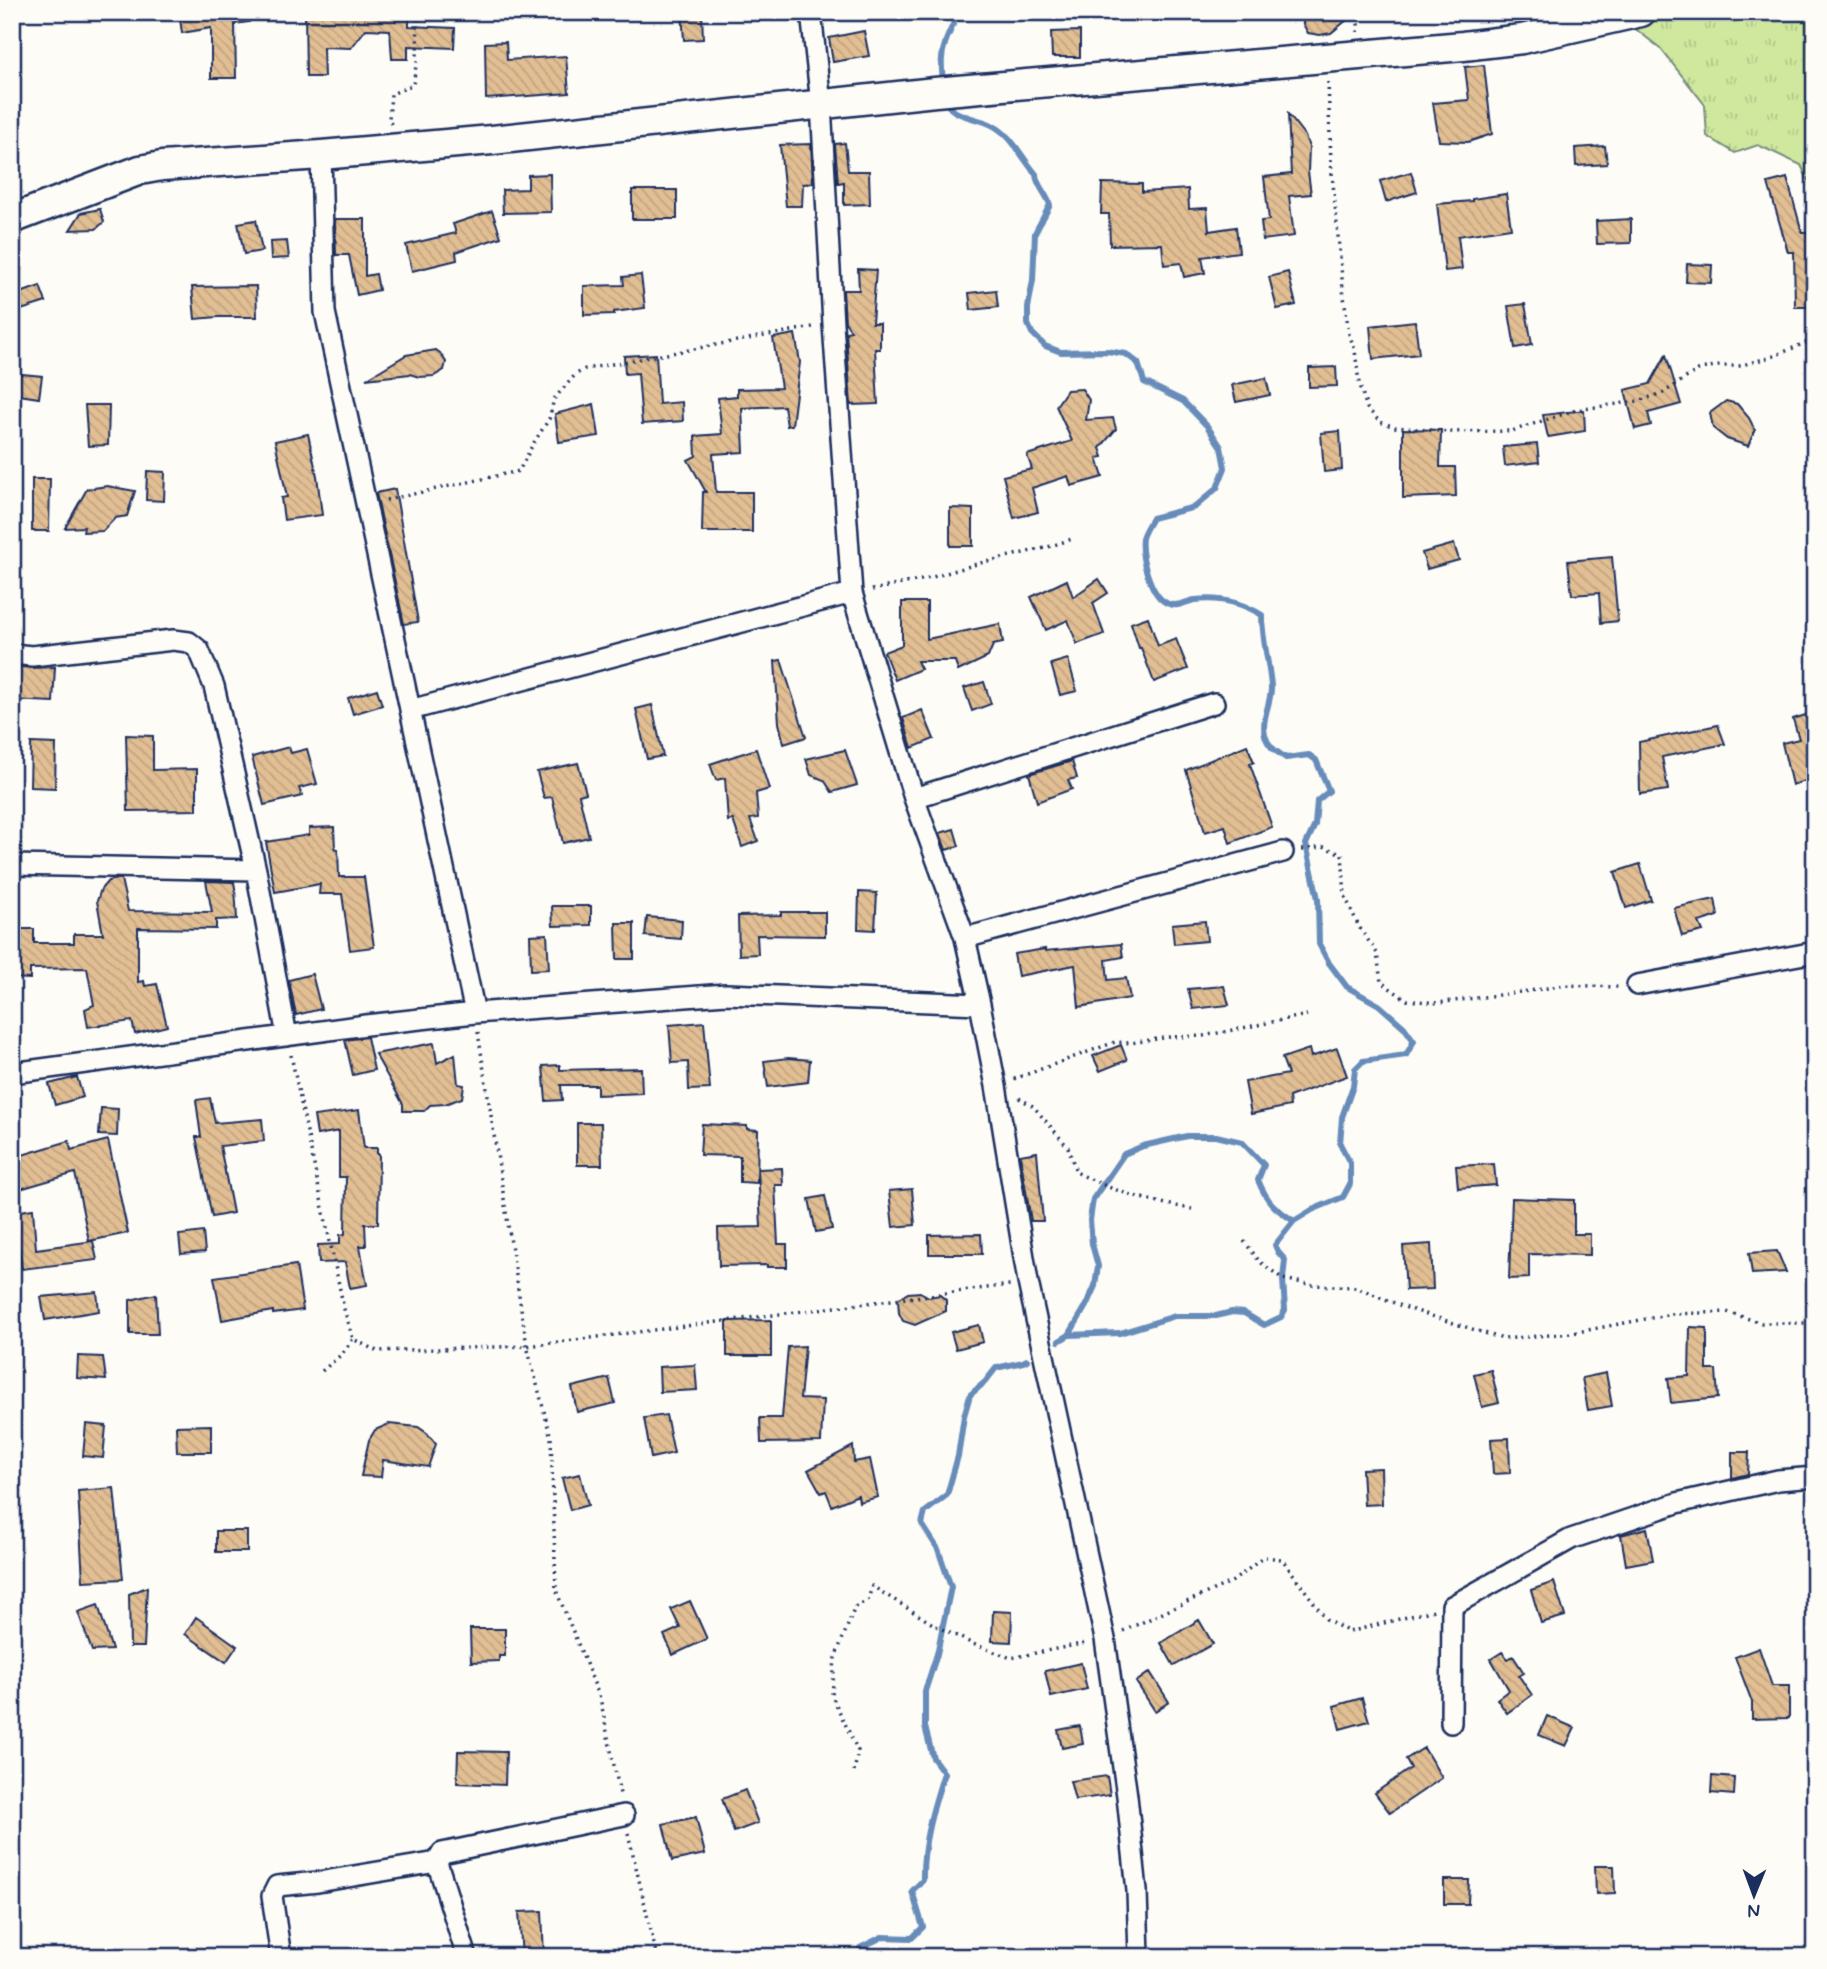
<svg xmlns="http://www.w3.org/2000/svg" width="1827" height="1969" font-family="Mynerve,sans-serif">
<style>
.grass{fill:url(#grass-tufts);stroke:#758c7e;stroke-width:2}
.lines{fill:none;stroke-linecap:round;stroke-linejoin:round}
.stream{stroke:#678cb9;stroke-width:6}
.building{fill:url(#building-back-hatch);stroke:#1b2f5e;stroke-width:2}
.street-casing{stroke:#1b2f5e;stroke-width:24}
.secondary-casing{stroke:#1b2f5e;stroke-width:33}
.path{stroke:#1b2f5e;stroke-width:3.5;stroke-dasharray:2 5;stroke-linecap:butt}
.street{stroke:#fdfcf7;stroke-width:19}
.secondary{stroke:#fdfcf7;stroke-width:28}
</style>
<defs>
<pattern id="grass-tufts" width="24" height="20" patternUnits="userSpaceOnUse" patternTransform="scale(1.75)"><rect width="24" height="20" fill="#cfe89d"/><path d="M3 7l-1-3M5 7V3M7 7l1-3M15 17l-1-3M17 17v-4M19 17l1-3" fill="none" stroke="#b1c78a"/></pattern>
<pattern id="building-back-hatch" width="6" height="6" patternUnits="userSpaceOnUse" patternTransform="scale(1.75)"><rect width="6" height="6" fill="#e2be93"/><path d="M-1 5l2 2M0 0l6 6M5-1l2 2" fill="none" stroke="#c1a481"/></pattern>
</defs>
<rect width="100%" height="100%" fill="#fdfcf7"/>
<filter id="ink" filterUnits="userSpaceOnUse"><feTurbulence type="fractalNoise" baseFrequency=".0143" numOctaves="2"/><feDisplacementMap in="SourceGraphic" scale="14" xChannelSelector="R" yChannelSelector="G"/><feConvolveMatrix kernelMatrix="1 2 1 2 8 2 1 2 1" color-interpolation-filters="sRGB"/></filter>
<g filter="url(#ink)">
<!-- grass -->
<path class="grass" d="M1680 12H1815V195L1801 165 1758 145 1735 153 1707 136 1705 105 1660 48 1629 24Z"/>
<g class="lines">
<!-- stream -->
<path class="stream" d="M943 83C942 69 940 57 945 44 948 33 955 24 957 12
M945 97C947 117 976 117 990 124 1012 134 1021 157 1036 174 1036 185 1047 194 1050 205L1035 233 1033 280 1028 308V324L1032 333 1045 346 1061 352 1107 351 1126 354 1138 363 1144 382 1183 401 1207 426 1221 447 1225 468 1217 488 1195 507 1152 518C1149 524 1144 531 1142 538 1140 555 1150 598 1169 604 1178 608 1187 601 1195 600 1220 597 1241 602 1262 615 1262 639 1269 662 1271 686 1272 702 1261 717 1265 735 1268 747 1276 751 1286 758L1309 755 1316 760 1329 791 1317 801 1315 825 1306 844 1318 899 1319 944 1329 963 1347 987 1379 1005 1404 1027 1414 1041 1406 1055 1363 1061 1355 1069 1353 1086 1342 1117 1340 1144 1350 1163V1184L1343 1197 1312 1210 1294 1221C1274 1208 1267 1202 1258 1180L1264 1165 1242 1142 1216 1136H1187L1143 1146 1124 1154 1093 1199 1090 1220 1092 1244 1098 1266 1095 1286 1086 1306 1069 1335
M1059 1341 1069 1335 1120 1333 1175 1316H1216L1232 1312 1244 1313 1264 1325 1281 1317 1285 1310 1283 1279 1285 1260 1278 1252 1275 1245 1294 1221
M859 1957 860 1948 882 1937 912 1938 923 1927 912 1891 923 1880C922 1843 933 1808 944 1773L933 1758 925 1727V1691L937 1654 951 1587 938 1549 922 1524 925 1512 947 1495 958 1456 964 1416 970 1395 985 1382 996 1368 1023 1362 1027 1360"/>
</g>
<!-- building -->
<path class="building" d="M179 12H248L249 22 235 24 236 78H211V28L182 33Z
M305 12H409V26L455 28 454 48 408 46V59H392L390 30 366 29 351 48 323 47 324 77H306Z
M682 12H702L703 39 684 40Z
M1303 12H1332L1348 19 1331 33 1320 35 1308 33 1303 24Z
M864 31 869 56 833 62 829 38Z
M1080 31V57H1052L1051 32Z
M506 42 507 60 566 56 569 93 486 99 485 43Z
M1484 65 1492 134 1468 142 1439 141 1433 103 1469 100 1465 67Z
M1288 114 1305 136 1309 147 1308 172 1311 194 1289 196 1294 236 1263 240 1261 221 1269 220 1264 177 1291 174Z
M845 143 848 171H869L870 204 844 205V182L838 183 835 144Z
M811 144 813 183 803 184 802 206H786L780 145Z
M1605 146 1607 164 1576 166 1575 148Z
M1411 172 1417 192 1386 202 1380 181Z
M550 174 551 212 503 213 502 190 528 189V175Z
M1787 178 1802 232H1812L1810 270H1813V307H1795L1794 252H1788L1768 183Z
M1102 183 1142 184V192L1188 189 1189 209 1207 208 1209 231 1236 227 1239 252 1202 257 1205 273 1184 277 1181 263 1164 265 1162 244 1110 245 1109 214H1101Z
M632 190H677V219H632Z
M1506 194 1511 228 1458 236 1462 269 1445 271 1437 204 1472 201V199Z
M100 209 104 222 96 229 70 230 81 213Z
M492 211 501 237 456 252 457 260 412 271 406 245 456 233 453 224Z
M335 219H365V276L376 274 379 290 357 295 349 255H336Z
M1631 219V243L1597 244 1596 221Z
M256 220 262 251 244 254 238 223Z
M287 241 289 258 271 259 270 242Z
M1687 264 1712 265 1711 283 1686 282Z
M858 269 876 270 872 323H880V349H875L878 404 851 405 846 332 851 331 845 322 843 290H859Z
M1288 272 1296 305 1277 309 1269 277Z
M641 275 645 308 614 312V314L584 315V286L624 285 623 277Z
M40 286 46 302 12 313V296Z
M256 286 257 317H218L195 319 192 287Z
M996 290 998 307 971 310 969 293Z
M1525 304 1532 345 1515 348 1508 306Z
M1415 321 1419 354 1373 359 1370 326Z
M795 334 800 362 792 425 787 426 784 406 742 408 744 452 713 454 716 492H752V532H702L703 492H706L688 460 696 456 695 436 722 434 718 398 737 396V389L781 388 773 338Z
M436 350 440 353 446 362 444 370 434 376 419 377 410 374 366 379 406 355Z
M656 354 659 404 682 402 683 421 642 424 638 373 625 374 624 356Z
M1666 355 1681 404 1648 413 1651 425 1635 429 1625 390 1650 384Z
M1336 367 1337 386 1309 387V368Z
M12 373 42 376 39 398 12 394Z
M1266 378 1270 395 1236 402 1232 385Z
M1082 389 1089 400 1086 420 1113 418 1116 429 1100 448 1103 457 1097 458 1103 477 1071 486 1068 476 1032 488 1038 512 1014 518 1003 476 1032 469 1027 455 1072 441 1056 406 1067 390Z
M1726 401 1737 404 1749 418 1755 430 1748 446 1727 439 1713 428 1710 413Z
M594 404 599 436 559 442 555 414Z
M85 405H109L108 445 88 446Z
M1584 410 1585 431 1548 437 1543 415Z
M1403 429 1441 430 1440 467H1455L1456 496 1403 498Z
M1340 431 1342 470 1324 472 1321 433Z
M308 434 317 476 322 515 284 520 281 498 287 497 275 441Z
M1537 444 1539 462 1505 466 1503 447Z
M147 471 165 472 164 501 146 500Z
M32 479H50L49 531H32Z
M107 486 135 491 127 516 115 518 103 531 83 532 84 527 65 528 87 489Z
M395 489 418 622 404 624 376 493Z
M950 508 973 509V546H950Z
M1454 544 1459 560 1427 569 1422 553Z
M1612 557 1618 621 1601 623 1599 593 1572 595 1568 561Z
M1099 579 1108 593 1093 603 1104 634 1077 644 1068 620 1046 630 1031 597 1067 580 1073 597Z
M902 602H927V639L1000 624 1003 643 993 645 988 657 958 671 955 661H917L921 669 895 680 884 652 902 645Z
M1148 617 1158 646 1176 639 1188 669 1154 682 1141 648H1139L1131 623Z
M1068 659 1077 691 1060 695 1051 664Z
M781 660 806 737 784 744 779 723 775 661Z
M12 666 31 668 55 667 53 702 12 700Z
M984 682 991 704 972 711 964 688Z
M377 689 382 705 353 714 348 698Z
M652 705 663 756 647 759 636 709Z
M922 710 934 739 912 748 903 718Z
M1815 712V778L1792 785 1782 743 1799 739 1793 719Z
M1718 725 1725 744 1662 757 1668 790 1640 794 1639 742Z
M126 735 153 736V770L197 769V810L128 811Z
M31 743 56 744 55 788 30 787Z
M1247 745 1254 762 1250 764 1272 827 1230 843 1225 826 1205 832 1186 770Z
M289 747 291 753 307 749 317 784 299 788 302 796 264 805 252 757Z
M756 749 769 789 756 793 758 818 750 819 758 841 742 847 733 820 728 821 725 778 716 780 710 764Z
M845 750 857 785 832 792 824 780 811 775 806 759Z
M1072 761 1077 778 1068 780 1072 789 1037 802 1029 774Z
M578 763 586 793 579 795 589 837 563 843 552 797 544 798 537 772Z
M334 827 335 849H338L339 877H364L374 947 350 950 342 894H319L320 884 275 892 266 842 309 835V828Z
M954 829 959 846 946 850 940 833Z
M1640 864 1651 900 1626 908 1615 872Z
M117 879H121L128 911 212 912 206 881 234 882 235 888 237 919 216 920V929L138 928V982L144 981 145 986 157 984 167 1026 135 1034 132 1021 88 1027 85 1009 94 1005 87 968 30 969V979L12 978V929H34V943H74V934H103L97 901 101 889 108 881Z
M859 892 877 893 875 930 858 929Z
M1715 899 1718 916 1699 922 1703 931 1682 936 1674 908Z
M552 906H591V925L553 926Z
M781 912H825V936L757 935 758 954 739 955 738 916 781 915Z
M647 917 682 920 681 939 645 936Z
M1205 921 1207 941 1174 944 1172 924Z
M616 923H634V959H617Z
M547 934 549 969 531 970 530 935Z
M1121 944 1123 957 1106 960 1108 980 1126 978 1130 998 1079 1007 1075 965 1018 976 1014 954 1045 949V951Z
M312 974 321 1009 296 1015 289 980Z
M1224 986 1229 1005 1193 1009 1188 989Z
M704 1022 710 1089 689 1090 688 1062 672 1063 669 1025Z
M367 1037 374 1070 353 1075 345 1040Z
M434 1043 437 1063 455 1054 458 1084 464 1085 462 1098 445 1104 430 1105 424 1111H403V1104L375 1054Z
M1121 1045 1127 1060 1100 1071 1093 1056Z
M1337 1048 1347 1076 1289 1097 1290 1106 1251 1114 1245 1082 1288 1074 1282 1058 1309 1049 1311 1057Z
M788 1058 810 1060 808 1082 768 1087 764 1061Z
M560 1065V1070L641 1068 642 1093 597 1095V1085H561L562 1100 546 1101 543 1066Z
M77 1077 83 1097 55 1105 49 1084Z
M210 1098 215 1123 262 1119 264 1141 220 1146 233 1213 212 1217 196 1137H201L196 1100Z
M101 1108 118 1109 117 1136 99 1135Z
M359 1110 364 1148H377V1154H379L378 1224H365L366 1246H360L367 1285 350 1288 345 1262 319 1263 318 1245 340 1244V1235L345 1234 346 1177H339V1131L317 1135 314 1116Z
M577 1123H601L602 1165H577Z
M702 1124 747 1126V1129L758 1130 757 1183 740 1182V1156L700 1155Z
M108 1140 128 1233 89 1241 75 1173 20 1189 12 1165V1158L69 1141 71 1150Z
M1037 1152 1043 1221H1031L1020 1155Z
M1494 1164 1496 1185 1458 1188 1456 1166Z
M782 1168 783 1185H775L778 1244H787V1267H767V1265L719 1266 718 1228 761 1227 758 1169Z
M912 1189 915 1225 893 1227 889 1191Z
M825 1196 832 1229 816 1232 809 1199Z
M1512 1198 1574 1200V1234H1590V1255L1529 1254V1278L1509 1279Z
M33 1209 36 1249 93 1241 97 1260 22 1269 14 1212Z
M203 1232 205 1252 181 1254 179 1235Z
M981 1234 982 1254H929V1235Z
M1431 1244 1433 1289 1406 1290 1403 1246Z
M1777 1251 1786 1272 1752 1274 1749 1253Z
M296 1265 303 1310 273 1314V1311L222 1320 214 1277Z
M97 1292 99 1311 45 1320 41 1297Z
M920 1292 929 1297 940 1295 946 1300V1311L915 1325 903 1321 899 1313 898 1299 908 1293Z
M156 1294 158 1334H130V1300Z
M771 1320V1356H727V1321Z
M979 1325 983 1342 956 1349 951 1332Z
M1690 1327 1707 1328V1370H1716L1718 1398 1671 1403 1668 1378 1689 1376Z
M805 1346 800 1399 823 1400 821 1442 761 1443 760 1418H782L788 1347Z
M78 1356 103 1357 106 1380 77 1378Z
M695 1365 697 1390 660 1392 659 1367Z
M1491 1370 1499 1403 1482 1407 1474 1374Z
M1606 1373 1612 1406 1588 1410 1582 1378Z
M609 1378 615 1403 577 1412 572 1387Z
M666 1415 674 1453 651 1458 644 1418Z
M86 1424 106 1426 103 1458 83 1456Z
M389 1424 418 1427 427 1433 436 1444 428 1467 383 1460 381 1477 361 1476 369 1440 375 1430Z
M211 1425V1452H177L176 1426Z
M1509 1438 1510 1473 1493 1474 1491 1439Z
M853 1446 854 1462 870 1459 878 1497 859 1502 858 1495 832 1506 826 1491 821 1493 808 1470Z
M1732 1452H1749L1748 1474 1732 1478Z
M1381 1468 1382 1504 1364 1505 1362 1469Z
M580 1474 588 1505 570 1510 562 1478Z
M114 1488 123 1579 83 1581 78 1491Z
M1647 1528 1653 1560 1626 1565 1621 1535Z
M216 1531H247V1552H216Z
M1554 1582 1565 1616 1541 1623 1531 1590Z
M147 1587 144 1647H130L129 1594Z
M690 1601 707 1639 673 1655 664 1635 680 1628 671 1609Z
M98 1605 112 1650 92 1651 78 1612Z
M993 1611 1012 1612 1011 1642 992 1641Z
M196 1617 237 1646 226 1662 185 1634Z
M1199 1620 1213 1644 1174 1666 1161 1643Z
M470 1629H505V1656H499V1661L471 1662Z
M1759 1648 1772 1686H1789V1718L1752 1719V1702L1735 1657Z
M1502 1652 1508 1659 1513 1656 1524 1673 1519 1676 1532 1695 1507 1713 1497 1699 1509 1690 1491 1659Z
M1081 1663 1087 1689 1051 1697 1045 1671Z
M1150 1672 1169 1702 1155 1711 1136 1682Z
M1362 1698 1369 1721 1340 1729 1334 1706Z
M1547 1716 1575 1728 1566 1746 1539 1735Z
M1080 1726 1083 1744 1062 1748 1058 1730Z
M1424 1748 1442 1778 1390 1813 1375 1793 1411 1768 1406 1759Z
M458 1751 506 1752 505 1785 457 1783Z
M1107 1776 1110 1795 1075 1800 1070 1781Z
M1712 1776 1735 1778 1734 1795 1711 1793Z
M745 1790 758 1823 734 1832 722 1799Z
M696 1817 705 1854 672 1861 663 1824Z
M1595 1866H1614L1615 1893 1596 1894Z
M1444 1880H1469L1468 1904H1444Z
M542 1911 544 1957H522L519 1912Z"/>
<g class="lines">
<!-- street casing -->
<g class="street-casing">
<path id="street" d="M321 155 325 312 475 1013
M852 593 914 798 965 938 980 1004 996 1086 1028 1282 1105 1639 1127 1796 1137 1891 1139 1957
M12 654 32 656 173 640 189 642 199 650 214 686 256 870
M410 710 852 593 833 324 821 104 811 12
M914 798 1214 703
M12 865 256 870 287 1036
M965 938 1283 852
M1637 985 1815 952
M12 1073 366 1025 475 1013 645 1000 726 994 980 1004
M1451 1723 1452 1606 1571 1539 1677 1503 1778 1480 1815 1477
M281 1957 272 1896 277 1886 318 1882 437 1862
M467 1957 437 1862 442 1853 624 1815"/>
</g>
<!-- secondary casing -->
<g class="secondary-casing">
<path id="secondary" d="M12 219 140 170 162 166 321 155 492 140 935 92 1463 46 1522 39 1641 12"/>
</g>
<!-- path -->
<path class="path" d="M1350 12 1358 24V32
M1328 82 1331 162 1343 289 1349 334 1355 350 1359 383 1367 408 1380 422 1395 427 1449 432 1512 431 1576 410 1638 401 1663 393 1698 370 1714 366H1739L1774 356 1815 339
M391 124 389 119 391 94 413 85 417 59 418 12
M386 500 519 471 533 444 549 419 554 399 575 375 585 369 813 327
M872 590 926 579 980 563 1045 548 1075 538
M1302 850 1324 847 1342 854 1345 896 1359 927 1377 953 1381 982 1407 1000 1438 1003 1536 990 1564 985 1618 987
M478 1032 527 1346 551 1438 556 1590 600 1698 620 1794
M291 1055 344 1309 353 1339 377 1351 527 1346 1010 1285
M1014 1079 1115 1042 1131 1043 1170 1037 1203 1036 1307 1015
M1019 1098 1033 1106 1068 1147 1076 1172C1117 1193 1147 1201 1192 1209
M1244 1241 1260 1262 1283 1279 1313 1285 1356 1287 1404 1307 1503 1339 1572 1333 1672 1314 1727 1312 1762 1323H1815
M322 1371 342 1354 353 1339
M1123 1631 1233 1581 1264 1557 1282 1559 1326 1619 1349 1632 1434 1610
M854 1772 858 1751 832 1696 835 1658 855 1607 868 1600 872 1586 936 1626 973 1644 1011 1658 1086 1643
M628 1833 657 1957"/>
<!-- street -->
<use href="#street" class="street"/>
<!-- secondary -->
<use href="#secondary" class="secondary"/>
</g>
</g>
<!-- margin -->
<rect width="1827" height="1969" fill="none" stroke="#fdfcf7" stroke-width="42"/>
<rect x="21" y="21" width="1785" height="1927" fill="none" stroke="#1b2f5e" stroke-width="2.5" filter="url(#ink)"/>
<!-- north arrow -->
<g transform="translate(1754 1895) rotate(181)" stroke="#fdfcf7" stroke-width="5" paint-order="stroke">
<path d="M0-5L12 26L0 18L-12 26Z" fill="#1b2f5e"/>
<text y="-10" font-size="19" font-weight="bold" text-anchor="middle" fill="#1b2f5e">N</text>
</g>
</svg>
